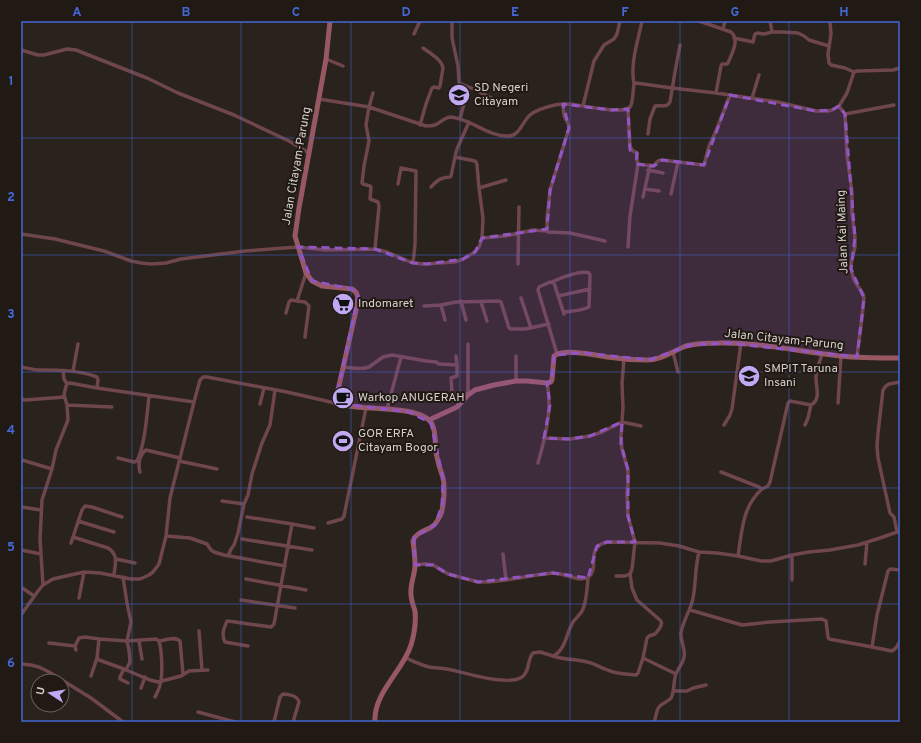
<svg xmlns="http://www.w3.org/2000/svg" width="921" height="743" font-family="Overpass,sans-serif">
<style>
.lines{fill:none;stroke-linecap:round;stroke-linejoin:round}
.street{stroke:#6e464c;stroke-width:3.5}
.secondary{stroke:#975861;stroke-width:5}
.marked{fill:#9255c2;fill-opacity:0.2;stroke:#9255c2;stroke-width:3;stroke-dasharray:8 5;stroke-linejoin:round}
.grid{fill:none;stroke:#4268d6;stroke-width:1;stroke-opacity:0.55}
.labels{text-anchor:middle;dominant-baseline:central;stroke-width:4;stroke-linejoin:round;paint-order:stroke}
.poi-label{font-size:12px;fill:#d6d0cc;stroke:#211913;text-anchor:start}
.street-label{font-size:12px;fill:#d6d0cc;stroke:#211913}
.neatline{fill:none;stroke:#4268d6;stroke-width:1.5}
.grid-label{font-size:13px;text-anchor:middle;font-weight:bold;fill:#4268d6}
</style>
<rect width="100%" height="100%" fill="#2a221c"/>
<g class="lines">
<!-- street -->
<path class="street" d="M452 21V38L458 66 459 83 476 90 497 101
M699 21 731 32C740 40 732 53 728 63L727 64H722L721 66 716 93
M770 21 772 32H782L798 33 804 36 809 40 829 46
M830 21 831 34 828 54 829 63 831 65 845 68 854 72
M723 29 725 21
M414 34 420 21
M734 38 753 42 755 34 757 33 764 34 772 32
M21 50 38 55H44L67 49 76 50 124 69 147 78 178 93 234 115 289 141 309 153
M326 59 343 66
M634 84C630 63 638 41 642 21
M373 93 369 107 366 125 369 141 364 166 362 183 363 184 370 186 371 187 370 199 378 202 379 206 375 249
M752 98 759 75
M319 99 369 107 426 126C429 126 432 126 435 125 441 123 444 117 451 117 472 119 488 137 509 136 519 136 523 121 530 115 536 110 546 107 555 105 560 104 565 104 570 104 581 105 623 115 630 107 633 104 633 89 634 84L636 83 672 88 716 93 778 102 816 111H828L832 110 839 106 847 93 854 72 857 71 893 70 900 68
M583 106 594 61 604 45 614 39 617 34 620 21
M839 106 845 114 847 155 852 192V213L855 237V247L851 264V269L854 280 863 294 864 298 862 318 857 357
M628 109 630 146 632 150 637 153V160L638 164
M845 114 894 105
M460 119 466 96
M420 125 426 104 432 88 434 87 439 88 440 86 443 68C441 59 430 53 423 48
M648 134 650 119 655 106C661 105 667 108 670 102L675 72 680 45
M648 170 663 173
M398 184 401 168 416 171 415 245 413 263
M431 187C438 180 439 178 450 177L451 176 455 157
M479 188 506 180
M645 189 659 191
M671 194 678 162
M643 197 650 165
M547 231 548 232 570 233 605 241
M21 234 55 239 104 251 131 261 141 263 151 264 166 263 181 259 245 251 298 247 325 250 375 249 387 252 413 263 424 264 455 262 463 259 475 252 479 247 482 238 483 218 479 188 477 165 476 162 475 161 455 157 457 149 469 122
M482 238 505 236 533 230 547 231V219L550 190 569 128C569 122 565 120 564 115 563 111 563 107 563 104
M628 247 630 216 638 164 653 166 658 161 662 160 704 165 709 146 716 131 730 95
M518 264 519 207
M552 282C561 278 580 270 589 273L590 275 589 307C582 311 572 311 564 312
M558 296 590 289
M521 298 531 328
M297 301 305 302 309 306 305 337
M461 301 466 320
M481 302 487 321
M441 305 445 320
M424 306 441 305 456 302 499 301 501 302 509 328 511 329H525L549 324
M286 313 289 302 291 300 297 301 306 273
M673 352 678 372
M557 354 538 290 539 287 550 282 554 283 564 314
M516 356V381
M624 359 622 383 623 407 621 437 622 449 628 470V485L627 494 628 516 635 542 632 569 630 574 632 588 637 600 661 621C663 626 658 630 655 634L649 636 647 638 643 658
M457 365V376L451 378 452 392 454 394 468 393
M21 367C27 368 34 370 40 370 59 370 79 370 97 377L98 380 97 388 194 402
M343 367C352 368 361 370 369 367L383 357 392 355 426 361 436 362 439 364 457 365 456 356
M63 371 64 379 67 384
M73 371 78 344
M468 395V344
M21 399 25 400 65 397
M838 403 841 356
M260 404 264 388
M67 405 112 407
M387 409 401 357
M724 425 730 415 732 409 741 343
M805 425 808 418 811 405
M544 438 570 439 590 436 602 432 622 422 641 426
M118 458 134 462 137 461C145 445 147 414 149 396
M22 460 52 469
M179 461 217 469
M538 463C545 438 553 409 547 383
M140 472C138 465 139 455 146 450L180 458
M721 472 759 487 762 489 768 486 770 482 788 403 790 401 811 405C822 399 815 385 816 376 817 368 820 361 822 354
M222 501 244 504
M21 507 41 510
M247 517 292 524 274 624 271 627 228 621H227C224 628 221 635 225 642L248 646
M78 521 114 532
M328 523 342 519 344 516 366 408
M292 524 314 528
M897 532 894 517 890 513 878 458 877 446 878 433 883 390 886 386 889 384 900 382
M166 536 190 538 207 544 211 550 214 552 224 555 285 566
M73 537 82 510 85 506 92 507 122 517
M242 539 312 550
M71 543 73 537 108 548C119 555 115 564 114 575
M21 550 41 554
M503 554 506 580
M792 555V580
M228 556 231 549 234 545 238 533 244 504 248 495 252 474 262 443 270 425 275 390
M738 556C742 531 742 507 762 489
M116 559 135 563
M865 564 867 542
M415 565 425 564 433 565 448 574 478 582H489L506 580 537 575 553 573 560 574 579 579 588 578
M616 576H625L630 574
M123 577 127 603 131 622 127 641 129 650 130 662 126 670 124 669 120 677V679L128 683
M246 579 306 590
M43 585 40 539 42 500 52 469 56 450 68 420 67 405 64 395 66 386 67 384 70 383 97 388
M21 587 34 596
M79 598 84 572
M241 600 295 608
M690 610 742 625 770 622 822 619 826 621 828 637 829 639 872 647 877 615 888 571 890 569 900 570
M21 615 38 591 43 585 53 579 84 572 100 573 131 579H140L149 575 153 572 159 564 166 536 170 498 194 402 200 380 203 377H207L287 392 335 403
M199 631 202 670
M99 639 127 641 156 639 159 641C162 651 163 675 160 685 159 690 157 693 155 697
M139 641 142 659
M159 641C166 640 175 636 180 641L183 674
M49 643 75 646
M872 647 892 651 896 648 900 641
M76 650 75 646 79 638 85 637 99 639 97 658 99 660 124 669
M553 656C564 660 576 659 587 662 594 663 599 667 605 669 615 674 625 674 636 675L638 673 643 658 676 674
M406 658C413 661 421 665 429 667 435 668 441 668 447 669 464 672 507 687 522 677 530 672 527 659 533 653L540 652 553 656C566 650 566 633 573 622 577 617 581 614 583 609 587 599 587 588 588 578 601 567 584 548 607 542L660 543 679 546 699 552 717 553 738 556 761 561H771L792 555 809 552 830 550 858 545 880 538 900 531
M21 664 31 665 39 667 49 672 91 698 123 722
M126 670 150 680 158 682 181 676 189 671 208 670
M91 676 97 658
M141 688 145 677
M673 691H687L693 688 706 685
M198 712 235 722
M274 722 280 697 283 694C289 694 298 696 299 702L293 722
M654 722C656 718 656 711 659 707 662 703 668 702 671 698 675 691 673 681 676 674 678 668 683 664 684 657 686 649 680 641 681 633 683 620 691 610 693 598 696 583 695 567 699 552"/>
<!-- secondary -->
<path class="secondary" d="M330 21 326 59 309 153 299 208 295 236 306 273 312 281 322 286 352 289C359 293 358 299 357 306L335 403C342 405 349 406 356 407 374 409 423 407 432 424 437 434 434 447 437 457 438 464 441 471 443 478 445 487 444 505 441 514 439 518 437 522 434 525 428 531 416 531 413 541 414 549 415 557 415 565 415 574 411 582 411 590 410 598 413 604 415 611 416 621 414 635 411 645 403 671 373 693 375 722
M429 420 457 407 468 395 475 390 494 385 516 381H527L547 383 551 382 552 380 554 356C565 348 594 355 607 357 620 359 634 360 647 360 661 360 673 351 686 346 697 343 709 343 719 343 760 342 800 352 840 356 859 358 880 358 900 358"/>
</g>
<!-- marked area -->
<path class="marked" d="M730 95 816 111 832 110 839 106 845 114 855 237 851 269 864 298 857 357 728 343 691 345 649 360 583 353 554 355 552 380 547 383 550 405 544 438 570 439 590 436 622 422 621 444 628 470V516L635 542H607L597 546 588 578 553 573 478 582 448 574 433 565H415L414 537 435 525 442 505 443 479 431 423 409 412 335 403 358 296 352 289 312 281 298 247 375 249 413 263 427 264 463 259 475 252 482 238 547 229 550 190 569 128 563 104 611 110 628 109 630 150 637 153 636 164 654 166 662 160 704 165Z"/>
<!-- grid -->
<path class="grid" d="M132 21V722M241 21V722M351 21V722M460 21V722M570 21V722M680 21V722M789 21V722M21 138H900M21 255H900M21 372H900M21 488H900M21 604H900"/>
<!-- icons -->
<defs>
<g id="school-disc" transform="scale(1.15)"><circle r="9.5" fill="#c1a8f3" stroke="#211913"/><path d="M0-5L7-2L0 1L-7-2ZM-4 1L0 2.5L4 1V4Q0 6-4 4Z" fill="#111"/></g>
<g id="supermarket-disc" transform="scale(1.15)"><circle r="9.5" fill="#c1a8f3" stroke="#211913"/><path d="M-6-5.5h2.5l.6 2H6L4.5 2H-2.5L-4.4-4H-6ZM-1.5 3.2a1.3 1.3 0 1 0 .1 0ZM3 3.2a1.3 1.3 0 1 0 .1 0Z" fill="#111"/></g>
<g id="cafe-disc" transform="scale(1.15)"><circle r="9.5" fill="#c1a8f3" stroke="#211913"/><path d="M-5.5-4.5H6V0H3Q3 3.5 0 3.5H-2.5Q-5.5 3.5-5.5 0ZM3-3.2v2h1.7v-2ZM-6 4.5H4V6H-6Z" fill="#111"/></g>
<g id="stadium-disc" transform="scale(1.15)"><circle r="9.5" fill="#c1a8f3" stroke="#211913"/><path d="M0-5a6.5 5 0 1 0 0 10a6.5 5 0 1 0 0-10ZM-3.5-1.8h7v3.6h-7Z" fill="#111"/></g>
</defs>
<g fill-rule="evenodd">
<use href="#school-disc" x="459" y="95"/>
<use href="#supermarket-disc" x="343" y="304"/>
<use href="#school-disc" x="749" y="376"/>
<use href="#cafe-disc" x="343" y="398"/>
<use href="#stadium-disc" x="343" y="441"/>
</g>
<g class="labels">
<!-- poi labels -->
<g class="poi-label">
<text x="474" y="88">SD Negeri<tspan x="474" dy="14">Citayam</tspan></text>
<text x="358" y="304">Indomaret</text>
<text x="764" y="369">SMPIT Taruna<tspan x="764" dy="14">Insani</tspan></text>
<text x="358" y="398">Warkop ANUGERAH</text>
<text x="358" y="434">GOR ERFA<tspan x="358" dy="14">Citayam Bogor</tspan></text>
</g>
<!-- street labels -->
<g class="street-label">
<text transform="translate(297 166) rotate(-80)">Jalan Citayam-Parung</text>
<text transform="translate(843 232) rotate(-92)">Jalan Kai Maing</text>
<text transform="translate(784 340) rotate(6)">Jalan Citayam-Parung</text>
</g>
</g>
<!-- border -->
<rect width="921" height="743" fill="none" stroke="#211913" stroke-width="44"/>
<!-- north arrow -->
<g transform="translate(50 693) rotate(282)"><circle r="19" fill="#211913" stroke="#69625d"/>
<path d="M0-3L7 15L0 10L-7 15Z" fill="#c1a8f3"/>
<text y="-6" font-size="11" font-weight="bold" text-anchor="middle" fill="#d6d0cc">U</text>
</g>
<rect x="22" y="22" width="877" height="699" class="neatline"/>
<g class="grid-label">
<text x="77" y="16">A</text>
<text x="186" y="16">B</text>
<text x="296" y="16">C</text>
<text x="406" y="16">D</text>
<text x="515" y="16">E</text>
<text x="625" y="16">F</text>
<text x="735" y="16">G</text>
<text x="844" y="16">H</text>
<text x="11" y="85">1</text>
<text x="11" y="201">2</text>
<text x="11" y="318">3</text>
<text x="11" y="434">4</text>
<text x="11" y="551">5</text>
<text x="11" y="667">6</text>
</g>
</svg>
